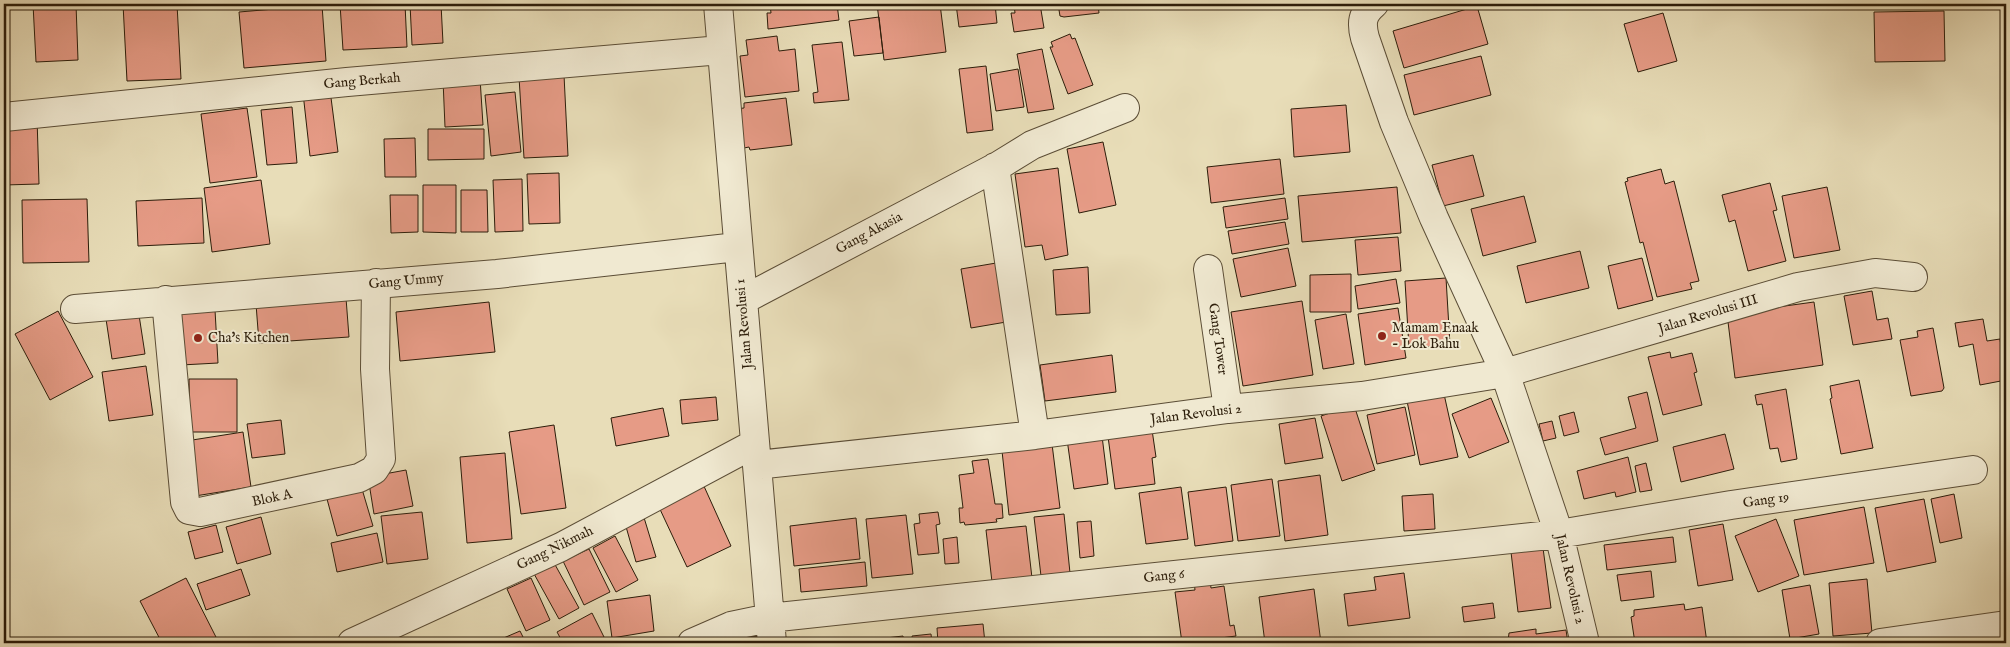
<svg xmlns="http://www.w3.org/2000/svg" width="2010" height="647" font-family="'IM FELL English',serif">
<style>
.building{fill:#e69b86;stroke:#2c1d0a}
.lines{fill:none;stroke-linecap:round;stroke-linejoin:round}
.minor-casing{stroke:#5b4d36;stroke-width:30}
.minor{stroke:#f0e9d1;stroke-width:28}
.poi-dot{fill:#8f2418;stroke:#f0e9d1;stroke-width:2}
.labels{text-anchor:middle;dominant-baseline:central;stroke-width:4;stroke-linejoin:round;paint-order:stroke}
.street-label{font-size:14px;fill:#2c1d0a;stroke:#f0e9d1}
.poi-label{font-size:14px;fill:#2c1d0a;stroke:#f0e9d1;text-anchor:start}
</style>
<rect width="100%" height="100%" fill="#e8ddb8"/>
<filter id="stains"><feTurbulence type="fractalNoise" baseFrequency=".004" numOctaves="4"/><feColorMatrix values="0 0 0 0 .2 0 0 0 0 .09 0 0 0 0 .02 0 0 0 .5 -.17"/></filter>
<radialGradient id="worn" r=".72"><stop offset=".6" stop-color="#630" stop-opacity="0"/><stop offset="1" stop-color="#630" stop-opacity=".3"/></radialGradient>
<!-- building -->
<path class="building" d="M33 4H76L78 60 36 62Z
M123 4H177L181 79 127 81Z
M340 4H405L407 47 343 50Z
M410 4H441L443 43 412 45Z
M770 4H837L839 20 768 29 767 13H771Z
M877 4H940L946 52 884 60Z
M956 4H995L997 23 959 27Z
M1014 4H1040L1044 28 1014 32 1011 13H1015Z
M1058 4H1098L1099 13 1064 17 1060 16Z
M322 5 326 61 244 68 239 12Z
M1477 6 1488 44 1404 68 1393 31Z
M1944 11 1945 61 1875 62 1874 12Z
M1663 13 1677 61 1638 72 1624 24Z
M879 17 883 53 854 56 849 21Z
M1070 34 1072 39 1075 38 1093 85 1068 94 1050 47H1053L1051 42Z
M777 36 779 51 795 49 799 91 745 97 740 56 748 55 746 40Z
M842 42 849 100 814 103 813 93 818 92 812 45Z
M1042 49 1054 109 1028 113 1017 54Z
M1481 56 1491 95 1414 115 1404 75Z
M986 66 993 130 967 133 959 69Z
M1018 69 1024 107 996 111 990 74Z
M564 75 568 156 524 158 519 77Z
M480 78 483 125 445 127 443 80Z
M330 90 338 152 310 156 303 93Z
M515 92 521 152 491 156 485 95Z
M786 98 792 145 750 150 749 147 739 149 735 109 744 108V103Z
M1346 105 1350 152 1294 157 1291 109Z
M292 107 297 163 267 165 261 110Z
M247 108 257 177 210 183 201 114Z
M37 117 39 184 4 185V118Z
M428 129H484V159L428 160Z
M415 138 416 177H385L384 139Z
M1103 142 1116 205 1079 213 1067 149Z
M1473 155 1484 196 1443 206 1432 165Z
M1280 159 1284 194 1211 203 1207 167Z
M1058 168 1068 255 1045 260 1042 245 1025 247 1015 174Z
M1661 169 1665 184 1674 181 1699 281 1690 283 1692 289 1657 297 1643 242 1640 243 1625 182 1628 181 1627 178Z
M559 173 560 223 529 224 527 174Z
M522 179 523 231 495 232 493 180Z
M261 180 270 244 212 252 204 188Z
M1770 183 1777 210 1773 211 1786 261 1748 271 1735 220 1729 222 1722 195Z
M423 185H456V233L423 232Z
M1397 187 1401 233 1302 242 1298 196Z
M1827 187 1840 250 1794 258 1782 196Z
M461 190H487L488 232H461Z
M390 195H418V232L391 233Z
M1524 196 1536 242 1483 256 1471 209Z
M202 198 204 243 138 246 136 201Z
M1285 198 1288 219 1226 228 1223 207Z
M87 199 89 262 23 263 22 200Z
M1285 222 1289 244 1232 254 1228 231Z
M1398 237 1401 271 1358 275 1355 240Z
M1288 248 1296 286 1241 297 1233 259Z
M1580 251 1589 288 1526 303 1517 266Z
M1642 258 1653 300 1618 309 1608 266Z
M1002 262 1012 321 971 328 961 269Z
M1088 267 1090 313 1056 315 1053 270Z
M1351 274V312H1310V275Z
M1446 278 1450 345 1409 348 1405 281Z
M1396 279 1400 303 1358 309 1355 286Z
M1872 291 1877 320 1888 318 1892 339 1853 345 1844 296Z
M346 298 349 337 259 343 256 304Z
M1302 301 1313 375 1243 386 1231 312Z
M489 302 495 352 400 361 396 312Z
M1814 302 1823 365 1735 378 1727 314Z
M1398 308 1406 358 1365 365 1358 314Z
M215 310 218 363 181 365 179 312Z
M58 311 93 377 50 400 15 334Z
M1346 314 1354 364 1323 369 1315 320Z
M139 315 145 354 112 359 106 319Z
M1983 319 1987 341 2000 339 2006 380 1980 385 1973 344 1959 347 1955 323Z
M1933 328 1944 388 1942 391 1911 396 1900 340 1918 337 1917 331Z
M1670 352 1671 358 1692 353 1697 372 1694 373 1702 405 1663 415 1648 357Z
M1112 355 1116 392 1045 401 1040 365Z
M146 366 153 415 109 421 102 372Z
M189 379H237V432H190Z
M1859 380 1873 448 1841 454 1830 399 1832 398 1830 386Z
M1786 389 1797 459 1781 462 1778 448 1770 449 1762 404 1757 405 1755 395Z
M1647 392 1658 441 1605 455 1600 438 1636 428 1628 397Z
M1444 394 1458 457 1420 465 1407 401Z
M716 397 718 420 682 424 680 400Z
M1491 398 1509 442 1469 458 1452 414Z
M1354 405 1375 470 1342 481 1321 416Z
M1405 407 1415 455 1377 464 1367 415Z
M663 408 669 436 616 446 611 418Z
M1574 412 1579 432 1564 436 1559 416Z
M1315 418 1323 458 1285 464 1279 424Z
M281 420 285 454 252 458 247 424Z
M1552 421 1556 438 1543 441 1539 424Z
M1151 423 1156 457 1152 458 1155 484 1115 489 1107 429Z
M554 425 566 508 521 514 509 432Z
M1101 428 1108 484 1074 489 1066 432Z
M243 432 251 487 195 496 186 441Z
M1725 434 1734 469 1681 482 1673 447Z
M1052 444 1060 508 1009 515 1002 451Z
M505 453 512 539 467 543 460 457Z
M1628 457 1636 492 1616 497 1615 492 1584 499 1577 471Z
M988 459 995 504H1002L1003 518 996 519 997 522 965 525 964 522 960 523 959 508H963L959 475 974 473 972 461Z
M1646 463 1652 490 1640 492 1635 466Z
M406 470 413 506 374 514 368 477Z
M1320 475 1328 535 1285 541 1278 481Z
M1272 479 1280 536 1238 541 1231 485Z
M703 484 731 546 687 567 658 505Z
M1181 487 1188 539 1146 544 1139 493Z
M1226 487 1233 541 1195 546 1188 492Z
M362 489 373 526 337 536 327 499Z
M1433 494 1435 529 1404 531 1402 496Z
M1954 494 1962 538 1940 543 1931 499Z
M1924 499 1936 562 1887 572 1875 508Z
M1864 507 1874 563 1804 575 1794 520Z
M642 511 656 557 636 562 623 516Z
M422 512 428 559 387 564 381 516Z
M938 512 940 524 936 525 939 553 918 555 914 524 920 523 919 514Z
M1064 514 1070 573 1041 576 1034 517Z
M906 515 913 574 872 578 866 519Z
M261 517 271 554 237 564 226 527Z
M856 518 860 559 794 566 790 526Z
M1776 519 1799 576 1758 592 1735 536Z
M1091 521 1094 556 1080 558 1077 522Z
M1723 524 1733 580 1698 586 1689 530Z
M216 525 223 552 195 559 188 532Z
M1026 526 1032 578 992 582 986 530Z
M377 533 383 562 337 572 331 543Z
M615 536 638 580 616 592 593 548Z
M957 537 959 563 945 564 943 539Z
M1673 537 1676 562 1607 570 1604 545Z
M1543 548 1551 608 1518 612 1511 552Z
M589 549 610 592 584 605 563 561Z
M553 561 579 608 559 619 533 572Z
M865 562 867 586 801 592 799 569Z
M241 569 250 595 206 610 197 584Z
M1651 571 1654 597 1621 601 1617 575Z
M1404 573 1410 618 1348 626 1344 594 1376 590 1374 577Z
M186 578 219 643H162L140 601Z
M531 578 550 620 526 631 507 589Z
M1867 579 1872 633 1833 636 1829 583Z
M1210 580 1211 588 1224 586 1230 626 1234 625 1236 636 1182 643 1175 592 1195 590 1194 581Z
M1810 585 1819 634 1790 639 1782 590Z
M1314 589 1321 643H1265L1259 597Z
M650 595 654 631 612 638 607 601Z
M1493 603 1495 618 1464 622 1462 607Z
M1684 604 1685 610 1702 607 1707 643H1635L1631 617 1634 616V610Z
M592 613 607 643H563L557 632Z
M983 624 985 643H938L937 628Z
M1536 629V634L1566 630 1568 643H1490L1508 641 1509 633Z
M520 631 526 643H492Z
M931 634 932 643H913L912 636Z
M903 636 904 643H843Z"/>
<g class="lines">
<!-- minor casing -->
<g class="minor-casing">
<path id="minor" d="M718 4 772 643
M1374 4C1362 14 1361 23 1365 38L1394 122 1434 218 1505 373 1559 534 1585 643
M4 117 347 82 721 50
M995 167 1035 435
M1208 269 1228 409
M166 300 185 502 189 510 200 512 359 478 374 470 381 459 375 369 376 283
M743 300 998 166 1032 145 1125 108
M75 309 497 274 737 247
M757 465 1035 435 1228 409 1362 396 1505 373 1798 287 1875 273 1913 277
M352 643 561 547 754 444
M692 643 731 626 769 618 1559 534 1731 505 1973 470
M1880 643 2006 625"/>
</g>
<!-- minor -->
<use href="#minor" class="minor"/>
</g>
<!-- markers -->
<g class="poi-dot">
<circle cx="1382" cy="336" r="5"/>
<circle cx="198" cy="338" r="5"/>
</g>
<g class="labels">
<!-- street labels -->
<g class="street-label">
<text transform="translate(362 81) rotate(-5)">Gang Berkah</text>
<text transform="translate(869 233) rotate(-28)">Gang Akasia</text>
<text transform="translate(406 281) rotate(-5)">Gang Ummy</text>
<text transform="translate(1708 314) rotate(-17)">Jalan Revolusi III</text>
<text transform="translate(744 324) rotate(-95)">Jalan Revolusi 1</text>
<text transform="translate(1218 339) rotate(82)">Gang Tower</text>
<text transform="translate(1196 414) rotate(-7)">Jalan Revolusi 2</text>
<text transform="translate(272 498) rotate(-12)">Blok A</text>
<text transform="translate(1766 500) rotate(-8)">Gang 19</text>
<text transform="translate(555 548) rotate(-26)">Gang Nikmah</text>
<text transform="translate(1164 576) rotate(-6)">Gang 6</text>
<text transform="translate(1570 579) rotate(77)">Jalan Revolusi 2</text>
</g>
<!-- poi labels -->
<g class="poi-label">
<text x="1392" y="328">Mamam Enaak<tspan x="1392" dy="16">- Lok Bahu</tspan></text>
<text x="208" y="338">Cha's Kitchen</text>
</g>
</g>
<!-- margin -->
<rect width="2010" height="647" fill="none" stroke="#e8ddb8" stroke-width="20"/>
<rect x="5" y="5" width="2000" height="637" fill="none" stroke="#2c1d0a" stroke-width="2.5"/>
<rect x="10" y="10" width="1990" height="627" fill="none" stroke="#2c1d0a"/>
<rect width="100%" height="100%" filter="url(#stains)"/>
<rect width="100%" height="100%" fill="url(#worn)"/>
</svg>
